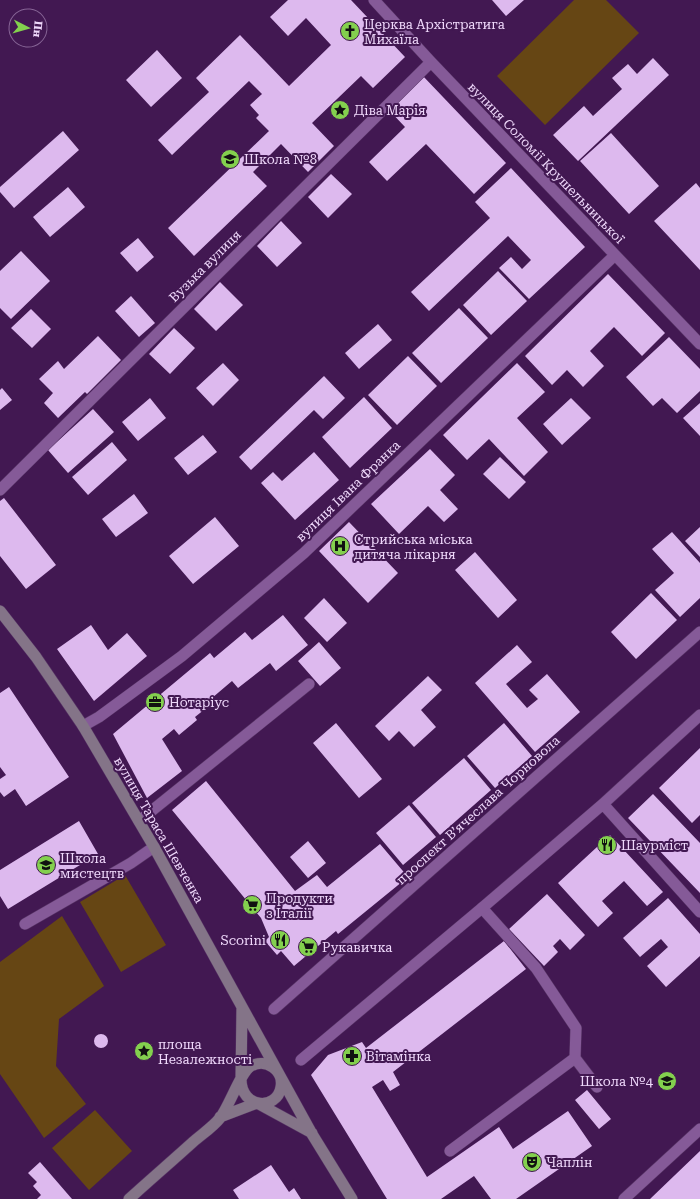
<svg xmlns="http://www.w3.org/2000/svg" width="700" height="1199" font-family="'Roboto Serif',serif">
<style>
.green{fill:#664614}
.building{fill:#ddb9ee}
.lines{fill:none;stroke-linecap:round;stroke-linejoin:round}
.service-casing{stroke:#573465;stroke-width:12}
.minor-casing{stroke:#573465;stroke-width:12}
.secondary-casing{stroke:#573465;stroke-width:12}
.service{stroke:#855a98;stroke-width:11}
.minor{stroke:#855a98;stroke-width:11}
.secondary{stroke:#847488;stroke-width:11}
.labels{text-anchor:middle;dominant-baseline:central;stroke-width:4;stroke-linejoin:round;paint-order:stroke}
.poi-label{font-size:13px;fill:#efd8fb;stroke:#421852;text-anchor:start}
.street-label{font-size:13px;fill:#efd8fb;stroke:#421852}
</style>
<rect width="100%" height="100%" fill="#421852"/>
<!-- green -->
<path class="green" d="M574 0H606L639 33 545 125 497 76Z
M125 875 166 945 121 972 80 902Z
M62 916 104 986 59 1019 56 1066 86 1104 44 1138 0 1074V962Z
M95 1110 132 1151 89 1190 52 1148Z"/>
<!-- building -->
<path class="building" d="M288 0H351L405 57 373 88 361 76 312 123 334 146 308 172 281 144 253 172 267 186 194 256 168 228 269 131 256 118 259 115 250 105 262 94 249 81 172 155 158 140 209 92 196 78 240 35 289 86 331 45 306 18 288 36 270 17Z
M492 0H524L506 16Z
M157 50 182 78 151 107 126 80Z
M653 58 669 75 578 161 553 135 584 106 593 116 622 89 612 78 628 64 637 74Z
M422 75 506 163 474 194 426 144 387 181 369 162 405 127 387 108Z
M63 131 79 150 14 208 0 192V187Z
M611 133 659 186 629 214 580 161Z
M511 168 585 247 529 299 499 268 511 257 522 269 531 260 508 236 429 311 411 292 490 218 475 202Z
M331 174 352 194 328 218 308 197Z
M696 183 700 188V270L654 221Z
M68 187 85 207 50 237 33 217Z
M281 221 302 243 277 267 257 246Z
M138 238 154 257 137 272 120 253Z
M21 251 50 281 11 319 0 308V271Z
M498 271 527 301 491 335 463 305Z
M608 274 665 333 642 356 614 327 590 351 604 366 583 387 567 370 552 385 525 356Z
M220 282 243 305 216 331 194 309Z
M131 296 155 323 139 337 115 311Z
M459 308 488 338 441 383 412 353Z
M31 309 51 329 32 348 11 328Z
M378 324 392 340 359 369 345 353Z
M174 328 195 348 170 374 149 354Z
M98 336 121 360 87 394 85 392 58 418 44 403 53 393 39 379 58 361 64 369Z
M669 337 700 369V391L677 413 662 398 653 406 626 377Z
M408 356 437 386 397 425 368 395Z
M223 363 239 380 213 406 196 388Z
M517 363 545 392 517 418 548 452 524 476 489 439 467 460 443 435Z
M324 376 345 398 323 419 314 410 251 470 239 457Z
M2 388 12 400 0 410V390Z
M364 397 392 428 350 468 322 437Z
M150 398 166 418 138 441 122 422Z
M571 398 591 418 562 445 543 424Z
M700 403V436L683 418Z
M93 409 114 432 68 473 48 450Z
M203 435 217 452 188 475 174 458Z
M112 442 127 460 88 495 72 477Z
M430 449 455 475 440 490 458 509 444 522 428 506 399 534 371 504Z
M314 452 339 480 295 520 261 483 273 472 282 481Z
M500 457 526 482 509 499 483 474Z
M134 494 148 513 116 537 102 519Z
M4 498 56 565 26 589 0 556V501Z
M215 517 239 546 193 584 169 556Z
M349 522 398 573 368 603 319 551Z
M700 527V557L685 541Z
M672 532 700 563V598L680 617 655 590 674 573 652 549Z
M475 552 517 600 498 618 455 570Z
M651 593 677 620 636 659 611 632Z
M324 598 347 623 327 642 304 618Z
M283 615 308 645 276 671 270 663 238 688 232 681 212 698 215 701 195 717 197 720 179 735 174 729 162 739 182 771 147 798 113 734 210 653 214 658 245 632 252 640Z
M91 625 108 650 127 633 147 656 94 701 57 649Z
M319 642 341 668 320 686 298 661Z
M517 645 532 662 506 684 527 708 538 699 529 690 547 674 580 712 535 752 475 683Z
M428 676 442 690 421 710 436 727 414 747 399 731 389 741 375 726Z
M9 687 69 777 26 806 15 789 4 797 0 792V779L6 775 0 767V693Z
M336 723 382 779 359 798 313 743Z
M504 723 532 756 495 788 467 756Z
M700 748V815L692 823 659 788Z
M464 758 491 790 440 835 412 803Z
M206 781 295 891 317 875 327 887 380 844 408 877 338 934 336 931 294 966 281 951 277 955 265 941 269 937 261 918 172 810Z
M653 794 700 843V893L628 818Z
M409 805 436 837 403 865 376 833Z
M79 821 98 854 8 909 0 896V870Z
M610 835 663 892 647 906 624 881 602 901 613 913 598 927 558 883Z
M308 841 326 863 308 878 290 857Z
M547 894 585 935 570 950 560 939 553 946 558 952 544 966 509 929Z
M668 898 700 934V956L666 987 647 966 668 947 661 939 640 957 623 938Z
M504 941 526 969 393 1072 400 1085 390 1091 383 1080 372 1087 427 1177 499 1127 513 1149 568 1111 592 1146 516 1199H491L474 1176 441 1199H387L311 1075 328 1055 362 1042 366 1048Z
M94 1041a7 7 0 1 1 14 0a7 7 0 1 1-14 0Z
M587 1090 611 1119 599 1129 575 1100Z
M700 1151V1199H650Z
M40 1162 72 1199H37L41 1195 33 1186 37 1182 28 1173Z
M271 1165 289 1192 294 1188 301 1199H239L233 1190Z"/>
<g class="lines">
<!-- service casing -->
<g class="service-casing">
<path id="service" d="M482 908 536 968 576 1028 575 1058 597 1087
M25 924 131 863 154 847
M450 1151 575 1058
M624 1199 700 1129"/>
</g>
<!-- minor casing -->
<g class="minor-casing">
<path id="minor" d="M374 0 431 62 700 344
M0 490 431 62
M83 726 99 717 182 656 304 553 615 255
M603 804 700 912
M139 821 309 684
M274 1009 700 632
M301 1060 482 908 603 804 700 715"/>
</g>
<!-- secondary casing -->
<g class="secondary-casing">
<path id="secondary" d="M0 611 36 657 83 726 154 847 312 1134 352 1199
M257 1103 312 1133
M220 1117 257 1103
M129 1199C150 1180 172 1161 193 1142 202 1134 213 1127 220 1118 229 1107 241 1071 251 1066 266 1058 284 1070 281 1087 277 1111 241 1109 241 1079L242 1008"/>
</g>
<!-- service -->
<use href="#service" class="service"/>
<!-- minor -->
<use href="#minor" class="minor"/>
<!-- secondary -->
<use href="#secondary" class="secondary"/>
</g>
<!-- icons -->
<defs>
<g id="church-disc" transform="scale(1)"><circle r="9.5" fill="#83d04e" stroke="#421852"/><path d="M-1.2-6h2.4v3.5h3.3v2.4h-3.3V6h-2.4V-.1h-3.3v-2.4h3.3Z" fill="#111"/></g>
<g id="sight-disc" transform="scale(1)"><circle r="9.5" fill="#83d04e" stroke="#421852"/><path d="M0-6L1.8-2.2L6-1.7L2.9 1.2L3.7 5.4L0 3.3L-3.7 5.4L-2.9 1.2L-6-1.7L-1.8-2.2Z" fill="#111"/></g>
<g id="school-disc" transform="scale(1)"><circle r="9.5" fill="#83d04e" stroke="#421852"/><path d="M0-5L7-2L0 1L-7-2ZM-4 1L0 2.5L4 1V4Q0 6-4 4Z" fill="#111"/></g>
<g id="hospital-disc" transform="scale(1)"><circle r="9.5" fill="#83d04e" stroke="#421852"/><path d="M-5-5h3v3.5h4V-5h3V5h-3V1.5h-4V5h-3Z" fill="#111"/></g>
<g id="office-disc" transform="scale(1)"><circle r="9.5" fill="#83d04e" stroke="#421852"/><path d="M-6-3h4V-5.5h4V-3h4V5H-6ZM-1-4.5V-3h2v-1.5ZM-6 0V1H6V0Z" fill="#111"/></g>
<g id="restaurant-disc" transform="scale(1)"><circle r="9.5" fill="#83d04e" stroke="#421852"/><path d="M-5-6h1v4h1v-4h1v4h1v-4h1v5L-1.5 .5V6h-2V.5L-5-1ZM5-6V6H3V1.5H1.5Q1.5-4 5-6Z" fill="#111"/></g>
<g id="supermarket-disc" transform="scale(1)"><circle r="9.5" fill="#83d04e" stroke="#421852"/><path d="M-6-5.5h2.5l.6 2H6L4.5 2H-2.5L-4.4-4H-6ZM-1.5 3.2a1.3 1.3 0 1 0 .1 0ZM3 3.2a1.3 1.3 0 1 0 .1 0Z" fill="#111"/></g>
<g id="pharmacy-disc" transform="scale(1)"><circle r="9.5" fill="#83d04e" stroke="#421852"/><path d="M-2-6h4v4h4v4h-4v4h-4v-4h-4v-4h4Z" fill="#111"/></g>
<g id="theatre-disc" transform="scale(1)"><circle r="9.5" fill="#83d04e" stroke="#421852"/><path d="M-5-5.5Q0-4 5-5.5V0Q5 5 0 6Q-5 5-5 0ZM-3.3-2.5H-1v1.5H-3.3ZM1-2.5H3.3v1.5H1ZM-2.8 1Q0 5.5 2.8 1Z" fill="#111"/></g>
</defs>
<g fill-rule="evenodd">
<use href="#church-disc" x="350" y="31"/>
<use href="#sight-disc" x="340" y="110"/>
<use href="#school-disc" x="230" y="159"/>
<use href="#hospital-disc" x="340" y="546"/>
<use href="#office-disc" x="155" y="702"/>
<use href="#restaurant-disc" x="607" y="845"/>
<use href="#school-disc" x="46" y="865"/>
<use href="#supermarket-disc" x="252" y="905"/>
<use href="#restaurant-disc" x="280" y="940"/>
<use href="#supermarket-disc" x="308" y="947"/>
<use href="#sight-disc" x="144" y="1051"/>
<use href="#pharmacy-disc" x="352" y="1056"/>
<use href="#school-disc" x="667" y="1081"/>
<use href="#theatre-disc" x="532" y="1162"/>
</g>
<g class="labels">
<!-- poi labels -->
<g class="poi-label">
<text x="364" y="24">Церква Архістратига<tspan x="364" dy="15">Михаїла</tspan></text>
<text x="354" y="110">Діва Марія</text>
<text x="244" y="159">Школа №8</text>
<text x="354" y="539">Стрийська міська<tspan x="354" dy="15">дитяча лікарня</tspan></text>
<text x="169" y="702">Нотаріус</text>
<text x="621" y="845">Шаурміст</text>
<text x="60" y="858">Школа<tspan x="60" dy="15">мистецтв</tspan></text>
<text x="266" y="898">Продукти<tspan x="266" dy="15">з Італії</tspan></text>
<text x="266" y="940" text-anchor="end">Scorini</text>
<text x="322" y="947">Рукавичка</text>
<text x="158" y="1044">площа<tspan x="158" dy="15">Незалежності</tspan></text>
<text x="366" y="1056">Вітамінка</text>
<text x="653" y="1081" text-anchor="end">Школа №4</text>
<text x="546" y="1162">Чаплін</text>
</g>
<!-- street labels -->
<g class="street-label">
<text transform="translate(546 163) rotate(46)">вулиця Соломії Крушельницької</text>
<text transform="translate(205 266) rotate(-45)">Вузька вулиця</text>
<text transform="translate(348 491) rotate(-44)">вулиця Івана Франка</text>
<text transform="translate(478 810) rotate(-42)">проспект Вʼячеслава Чорновола</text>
<text transform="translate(159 830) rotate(60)">вулиця Тараса Шевченка</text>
</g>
</g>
<!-- north arrow -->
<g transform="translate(28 28) rotate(96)"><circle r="19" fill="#421852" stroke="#876596"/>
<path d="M0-3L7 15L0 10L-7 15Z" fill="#83d04e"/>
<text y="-6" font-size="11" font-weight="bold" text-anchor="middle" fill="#efd8fb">Пн</text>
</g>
</svg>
